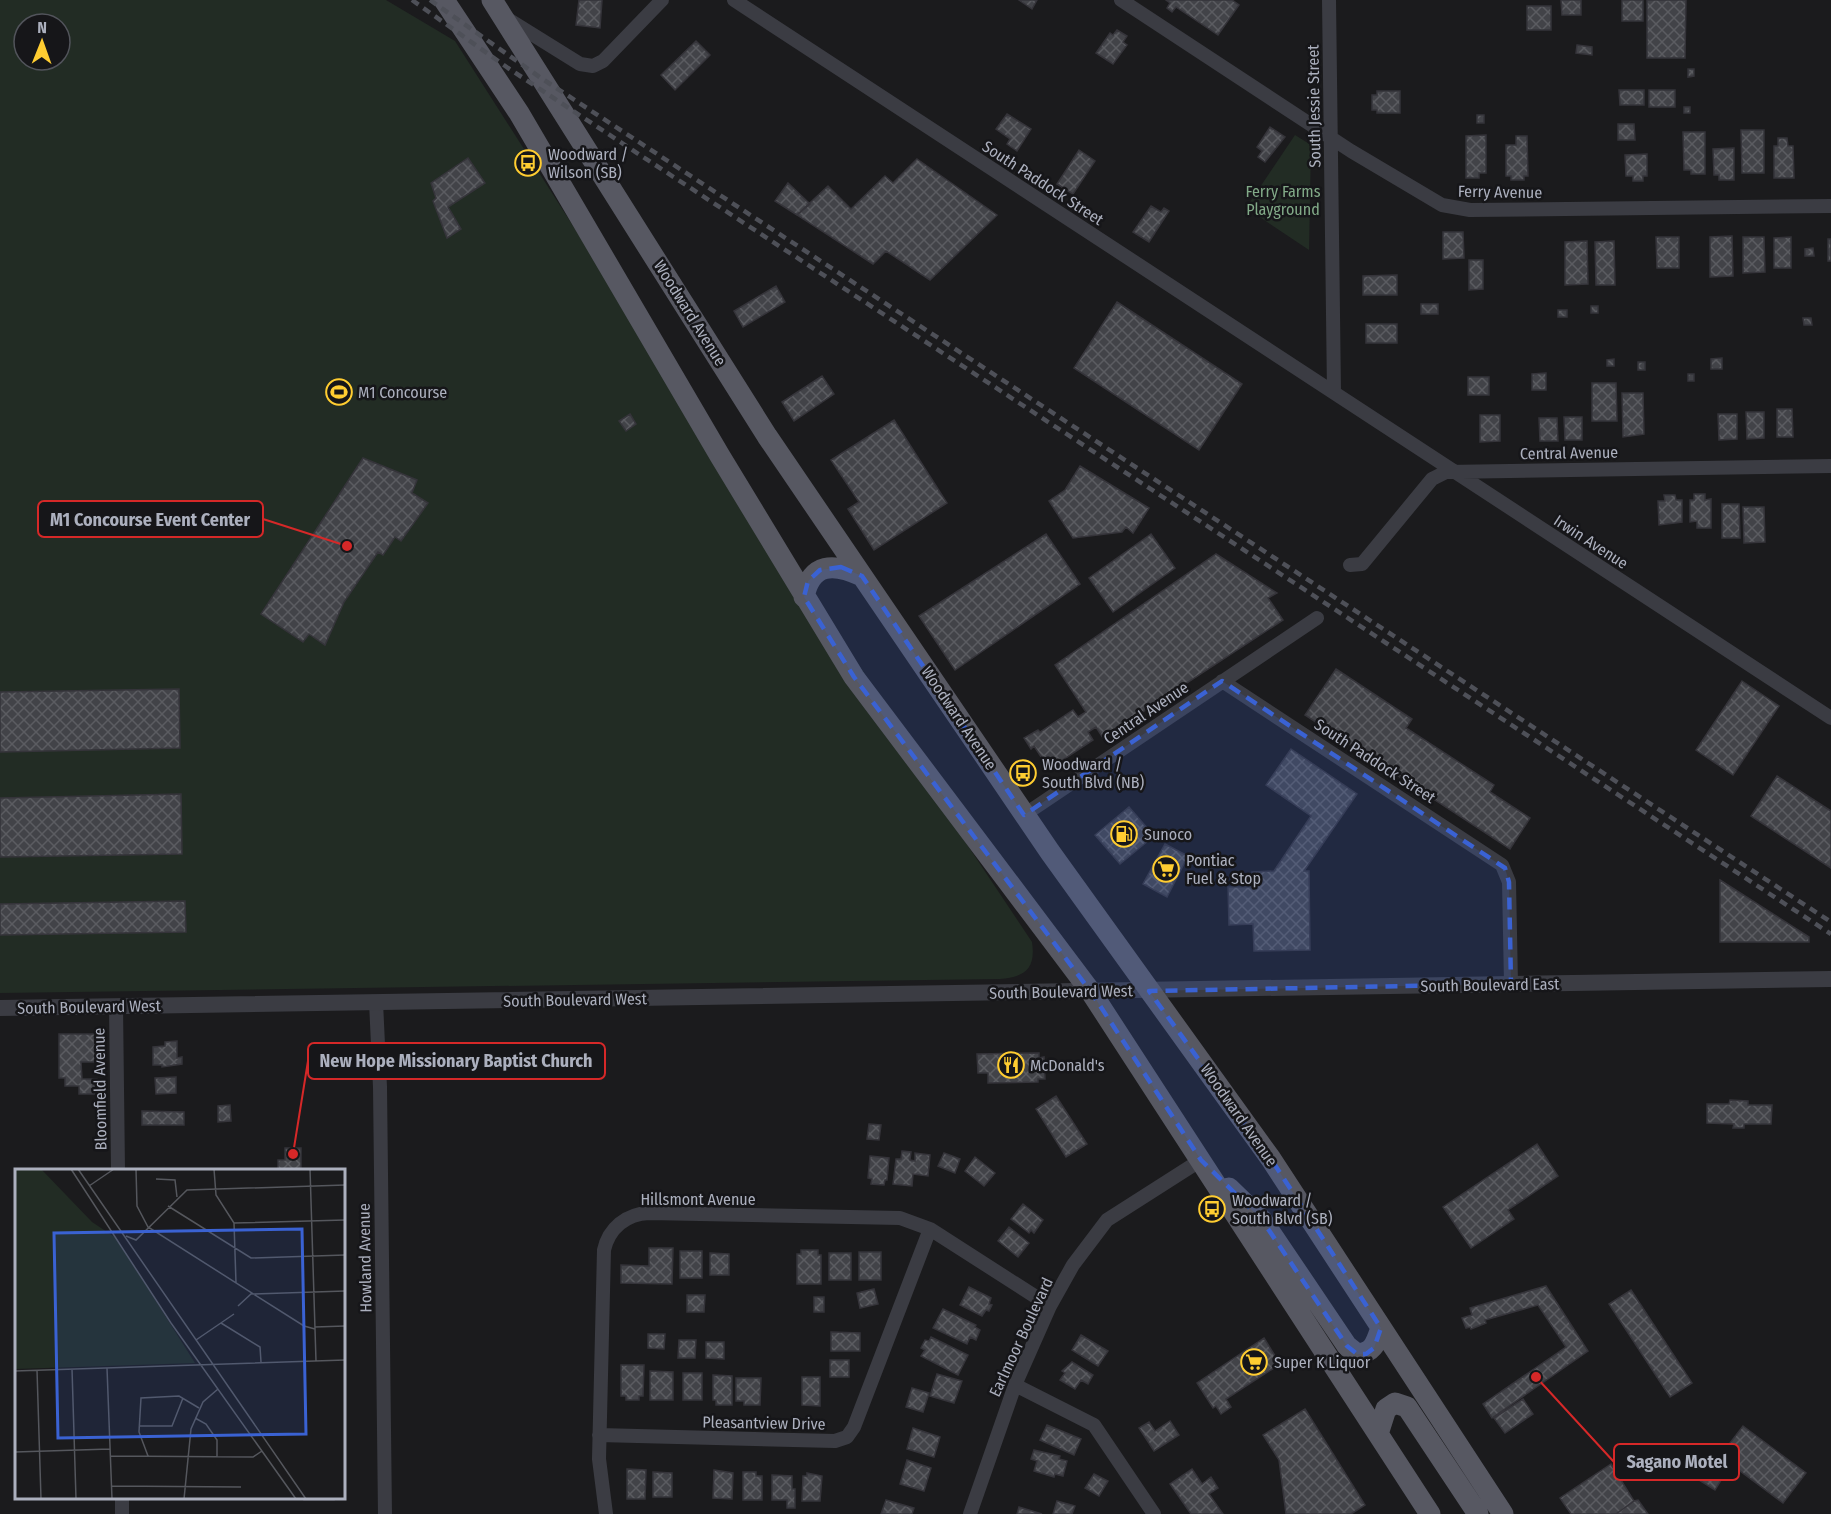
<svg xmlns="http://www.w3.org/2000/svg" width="1831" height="1514" font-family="'Fira Sans Condensed',sans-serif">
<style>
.green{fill:#222c24;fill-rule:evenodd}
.building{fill:url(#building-cross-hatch);stroke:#35343a;stroke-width:1.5}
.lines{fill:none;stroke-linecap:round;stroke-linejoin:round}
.minor{stroke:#3b3c43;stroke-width:14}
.tertiary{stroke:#3b3c43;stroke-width:16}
.primary{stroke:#575862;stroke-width:21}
.rail{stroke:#4e5058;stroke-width:4.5;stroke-dasharray:8 6;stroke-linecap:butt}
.marked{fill:#3a62d3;fill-opacity:0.2;stroke:#3a62d3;stroke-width:4.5;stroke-dasharray:12 8;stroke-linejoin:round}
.labels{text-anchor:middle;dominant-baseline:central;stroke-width:5;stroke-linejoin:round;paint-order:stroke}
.street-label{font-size:16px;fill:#acb0be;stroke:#161619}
.poi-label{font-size:16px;fill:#acb0be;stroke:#161619;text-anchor:start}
.park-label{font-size:16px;fill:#82aa88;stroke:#161619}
.inset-road{fill:none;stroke:#55575d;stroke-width:1.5}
.view{fill:#3a62d3;fill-opacity:0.15;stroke:#3a62d3;stroke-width:3}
.inset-edge{fill:none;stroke:#acb0be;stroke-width:3}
.leader{fill:none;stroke:#d62828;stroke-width:2}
.callout-dot{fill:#d62828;stroke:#161619;stroke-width:2}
.callout{fill:#161619;stroke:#d62828;stroke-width:2}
.callout-label{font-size:18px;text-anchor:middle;font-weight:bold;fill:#acb0be}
</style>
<defs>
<pattern id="building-cross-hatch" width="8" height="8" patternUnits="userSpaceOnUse" patternTransform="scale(1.5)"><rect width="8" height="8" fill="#424348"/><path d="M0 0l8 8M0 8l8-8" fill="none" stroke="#5b5c61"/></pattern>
</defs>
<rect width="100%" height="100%" fill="#1b1b1d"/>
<!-- green -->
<path class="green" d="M0 0H386L455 41 767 530 905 733 954 825 1032 942C1036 969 1025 977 1000 979L0 993ZM24 24H60V60H24Z
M1295 135 1311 145 1309 250 1246 208Z"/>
<!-- building -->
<path class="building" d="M579 0H602L600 28 576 25Z
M1019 0H1037L1032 9Z
M1166 0H1232L1239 5 1218 35 1176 7 1172 12 1167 8 1170 3Z
M1561 0H1581V15H1562Z
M1622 0H1643V21H1622Z
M1647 0H1686L1685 58H1647Z
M1527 6H1551V30H1527Z
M1117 30 1127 36 1123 42 1127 45 1113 64 1096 53 1110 33 1113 35Z
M696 41 710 55 675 90 661 75Z
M1577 45 1592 47V55L1576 53Z
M1688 69H1694V76L1688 77Z
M1619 90H1644V105H1620Z
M1649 90H1675V107H1649Z
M1377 91H1400V113H1377V110H1372V95H1377Z
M1684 107H1690V113H1684Z
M1007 114 1031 129 1017 151 1007 144 1010 139 996 129Z
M1477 115H1484V123H1477Z
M1618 124H1634L1635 140H1618Z
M1270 127 1285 137 1265 162 1258 157 1262 151 1257 147Z
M1741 130H1764V173H1742Z
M1683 132H1705V174H1691V170H1684Z
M1486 135V173H1479V178H1466V136Z
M1516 136H1527L1528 176H1524V180H1511V176H1506V145H1516Z
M1778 138H1787L1788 146H1793L1794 178H1774V146H1778Z
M1734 148V180H1719V175H1714L1713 149Z
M1079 150 1095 161 1073 194 1057 184Z
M1647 154V176H1643V181H1633V176H1626L1625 155Z
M468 158 485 183 448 207 461 229 447 238 433 201 436 198 431 183Z
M917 159 997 215 930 280 886 251 873 264 797 215 828 186 851 209 885 176 893 183Z
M788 183 810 204 797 215 775 201Z
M1151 206 1161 212 1164 208 1169 211 1149 242 1133 232Z
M1443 232H1463L1464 258 1443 259Z
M1732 236 1733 276 1710 277V237Z
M1656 237H1679V268H1657Z
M1743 237H1764L1765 272 1743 273Z
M1791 237V268H1774V238Z
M1828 239H1831V261H1828Z
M1587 241 1588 284 1565 285V242Z
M1614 241 1615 285H1596L1595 242Z
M1813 248 1814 256H1805V249Z
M1469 260H1483V289L1469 290Z
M1397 275V295H1363V276Z
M776 286 785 302 743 327 734 311Z
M1117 302 1242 384 1199 450 1074 368Z
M1421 304H1438V314H1421Z
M1591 306H1598V313H1591Z
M1558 310H1567V317H1558Z
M1803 318H1811L1812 325H1804Z
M1366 324H1397V343H1366Z
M1722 358V369H1711V359Z
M1614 359V366H1607V360Z
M1638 362H1645V370H1638Z
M1546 373V390H1532V374Z
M1688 374H1694V381H1688Z
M822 376 834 394 794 421 782 402Z
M1468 377H1489V395H1468Z
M1592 383H1616L1617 421H1592Z
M1622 393H1643L1644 434 1623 437Z
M1777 409H1792L1793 437H1777Z
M1746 412H1764V438L1747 439Z
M630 414 636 424 626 431 619 421Z
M1718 414H1737V439L1719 440Z
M1480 415H1500V441L1480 442Z
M1564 417H1582V440H1565Z
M1539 418H1557L1558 441H1540Z
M894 420 947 503 874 550 848 509 859 502 831 460Z
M363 458 417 480 412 493 428 503 401 541 395 537 383 555 378 552 344 602 325 645 309 634 303 642 261 614Z
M1080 466 1149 508 1133 533 1126 527 1122 532 1073 538 1049 501 1065 490Z
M1694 494H1705V500L1711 499V528H1697V521L1690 522V500H1694Z
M1664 495H1675L1676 500H1682V522L1659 525 1658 501H1665Z
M1722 504H1739L1740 538H1722Z
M1743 507H1764L1765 542 1744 543Z
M1046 534 1080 584 955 670 919 616Z
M1151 534 1175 568 1113 612 1089 578Z
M1216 554 1277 593 1268 598 1283 620 1103 738 1096 727 1088 732 1093 740 1049 769 1034 746 1031 749 1024 738 1038 730 1040 732 1073 710 1078 717 1086 712 1055 665Z
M1336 669 1412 719 1406 728 1494 785 1490 792 1530 818 1510 849 1305 715Z
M1742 681 1779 706 1733 775 1696 750Z
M179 689 180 748 0 752V692Z
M1291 749 1357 794 1304 871H1309L1310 950 1254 951 1253 924 1229 925 1228 887H1253L1252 872 1274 871 1311 816 1266 785Z
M1777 776 1831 811V868L1751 816Z
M181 794 182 854 0 857V798Z
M1129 807 1154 836 1120 864 1095 835Z
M1165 844 1188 856 1167 897 1143 884Z
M1720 880 1809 937V942H1720Z
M185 901 186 932 0 935V904Z
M59 1034H97V1062H81L82 1079H97V1094H79V1086H65V1078H59Z
M177 1041V1058L182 1057V1064L162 1067V1065H153V1047L165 1046V1042Z
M1039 1053V1058L1044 1057 1045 1079H1038V1082L988 1083V1073H978L977 1054Z
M176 1077V1093L156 1094 155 1078Z
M1056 1096 1087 1144 1066 1157 1036 1109Z
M1730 1100 1748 1101V1105H1772L1771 1124H1744V1128H1733L1734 1124 1707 1123V1104H1729Z
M230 1105 231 1121 218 1122V1106Z
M142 1111 184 1112V1125H142Z
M869 1124 881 1125 879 1140 867 1139Z
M1537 1144 1558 1176 1508 1210 1514 1219 1471 1248 1443 1207Z
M285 1148H301V1170H343H249H278V1160H285Z
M902 1151 911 1152 910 1160 915 1161V1153L930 1155 928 1176 913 1174 912 1186 893 1184 896 1159H901Z
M944 1153 960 1159 955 1173 938 1166Z
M870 1156 889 1158 887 1180H885L884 1185 871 1184 872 1179 868 1178Z
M975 1157 995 1173 984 1186 965 1171Z
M1023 1204 1043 1220 1034 1233 1031 1230 1029 1233 1011 1219Z
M1009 1227 1029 1243 1018 1257 998 1241Z
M649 1248H673L672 1284 621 1283V1265L649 1266Z
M801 1250H818V1255H821V1284H797V1254H801Z
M680 1251H702V1278H680Z
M859 1252H881V1280H859Z
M710 1253 729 1254V1275H710Z
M829 1253H851V1280H829Z
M1546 1286 1588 1351 1492 1418 1483 1404 1566 1347 1538 1305 1485 1320 1486 1323 1471 1329 1470 1327 1466 1328 1462 1318 1472 1315 1470 1308Z
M969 1287 991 1298 989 1304 992 1305 989 1311 986 1310 982 1316 960 1305Z
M874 1289 878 1304 860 1308 857 1293Z
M1631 1290 1692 1383 1670 1397 1609 1304Z
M687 1295H705L704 1312H687Z
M814 1297H824V1312H814Z
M943 1309 976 1325 975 1327 980 1330 976 1340 970 1337 967 1344 933 1328Z
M831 1332 860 1333V1351H831Z
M648 1334H665L664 1349 648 1348Z
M1081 1335 1108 1351 1098 1366 1072 1350Z
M931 1337 968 1355 958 1375 921 1356 925 1350 921 1348 925 1340 929 1341Z
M1264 1338 1280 1364 1226 1399 1231 1407 1221 1414 1216 1406 1213 1408 1197 1383Z
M679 1340H696L695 1358H678Z
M706 1342H724V1359L706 1358Z
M830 1360H849V1377H830Z
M1072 1362 1093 1375 1088 1384 1081 1380 1075 1389 1060 1380 1065 1373 1062 1371Z
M621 1365H644L643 1396H639V1400H626V1396H621Z
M650 1371 673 1372V1400H650Z
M683 1373H702V1400H683Z
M937 1374 962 1381 954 1403 930 1396Z
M713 1375 732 1376V1405H716V1400H713Z
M802 1377H820V1406L802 1405Z
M736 1378H761L760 1405H744V1401H736Z
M912 1388 929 1393 923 1412 906 1407Z
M1523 1399 1533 1414 1505 1433 1494 1418Z
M1305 1409 1365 1505 1351 1514H1286L1279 1460 1263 1435Z
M1170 1421 1179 1435 1154 1451 1139 1428 1149 1422 1155 1431Z
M1047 1425 1081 1439 1074 1455 1040 1440Z
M1743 1426 1806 1473 1783 1503 1720 1456Z
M913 1428 940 1437 934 1457 907 1449Z
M1034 1450 1060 1456 1059 1459 1067 1461 1063 1476 1055 1474 1054 1477 1034 1471 1037 1461 1031 1459Z
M907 1460 931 1468 924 1491 900 1484Z
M1699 1462 1723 1477 1715 1490 1691 1475Z
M1611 1464 1634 1501 1616 1514H1571L1560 1498Z
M627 1469 646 1470 645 1499H627Z
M1192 1469 1202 1484 1211 1477 1218 1488 1209 1494 1223 1514H1191L1170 1484Z
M714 1470 733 1473 732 1499 713 1498Z
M653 1472 672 1473V1497H653Z
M743 1472H756V1476H762V1500H743Z
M807 1473 822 1476 820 1501H802L803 1476H807Z
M1094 1474 1108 1481 1099 1496 1085 1488Z
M772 1475 792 1476V1489H795V1508H787V1500H772Z
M304 1498H334V1500H304Z
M886 1500 914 1508 912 1514H881Z
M1638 1500 1648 1514H1616L1634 1501Z
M1057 1501 1075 1506 1072 1514H1053Z
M1019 1507 1042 1514H1017Z"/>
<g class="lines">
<!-- minor -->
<path class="minor" d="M734 0 1831 718
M1121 0 1351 151 1442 205 1470 210 1831 206
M1329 0 1334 392
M506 18 580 64 593 66 603 61 662 0
M1350 565 1362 564 1432 479 1446 472 1831 466
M1222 681 1502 865 1509 882 1511 984
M1024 815 1317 618
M376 1002 380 1087 385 1514
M116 1006 118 1170
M1015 1385 1094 1425 1154 1514
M599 1435 835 1441 847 1437 854 1427 930 1229
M122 1498V1514
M606 1514 599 1459 604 1250C609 1228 626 1214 649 1213L900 1218 930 1229 1050 1306
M970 1514 1015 1385 1050 1306 1073 1265 1107 1220 1201 1160"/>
<!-- tertiary -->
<path class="tertiary" d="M0 1008 1831 979"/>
<!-- primary -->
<path class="primary" d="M444 0 519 113 720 456 854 677 1091 992 1430 1514
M492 0 767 436 1050 852 1271 1159 1503 1514
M804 597C811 562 834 563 862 576
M1229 1188 1262 1220 1347 1346 1357 1354C1374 1353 1376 1342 1381 1328
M1378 1434 1386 1409 1395 1403 1407 1407 1478 1514"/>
<!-- rail -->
<path class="rail" d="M412 0 508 68 640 155 1831 934
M430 0 541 78 1831 922"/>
</g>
<!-- marked area -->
<path class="marked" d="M841 567 862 576 1024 815 1222 681 1505 868 1509 882 1511 984 1149 991 1271 1159 1381 1328 1374 1348 1366 1354H1357L1347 1346 1262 1220 1201 1160 1091 992 854 677 804 597 808 581 820 570Z"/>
<!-- icons -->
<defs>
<g id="bus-ring" transform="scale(1.35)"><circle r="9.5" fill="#161619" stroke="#ffcd31" stroke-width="1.5"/><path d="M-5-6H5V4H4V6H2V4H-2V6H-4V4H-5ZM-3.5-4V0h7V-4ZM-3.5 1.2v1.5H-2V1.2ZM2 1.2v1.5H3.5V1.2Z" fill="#ffcd31"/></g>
<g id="stadium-ring" transform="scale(1.35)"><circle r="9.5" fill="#161619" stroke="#ffcd31" stroke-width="1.5"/><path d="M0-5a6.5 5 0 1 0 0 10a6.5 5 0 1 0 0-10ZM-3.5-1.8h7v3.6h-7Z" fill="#ffcd31"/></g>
<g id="fuel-ring" transform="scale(1.35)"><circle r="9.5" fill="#161619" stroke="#ffcd31" stroke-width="1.5"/><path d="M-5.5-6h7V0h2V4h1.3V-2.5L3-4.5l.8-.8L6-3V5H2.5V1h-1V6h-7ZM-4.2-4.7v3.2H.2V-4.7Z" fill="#ffcd31"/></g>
<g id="supermarket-ring" transform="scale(1.35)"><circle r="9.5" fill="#161619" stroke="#ffcd31" stroke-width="1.5"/><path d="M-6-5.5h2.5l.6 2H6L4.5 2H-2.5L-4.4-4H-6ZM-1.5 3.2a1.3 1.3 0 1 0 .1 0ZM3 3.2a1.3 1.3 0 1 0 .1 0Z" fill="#ffcd31"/></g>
<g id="restaurant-ring" transform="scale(1.35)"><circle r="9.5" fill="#161619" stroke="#ffcd31" stroke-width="1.5"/><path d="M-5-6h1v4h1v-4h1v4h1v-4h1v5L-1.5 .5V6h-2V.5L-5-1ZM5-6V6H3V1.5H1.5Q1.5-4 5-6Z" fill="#ffcd31"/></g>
</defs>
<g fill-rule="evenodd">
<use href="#bus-ring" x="528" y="163"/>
<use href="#stadium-ring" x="339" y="392"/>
<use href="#bus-ring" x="1023" y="773"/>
<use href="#fuel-ring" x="1124" y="834"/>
<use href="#supermarket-ring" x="1166" y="869"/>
<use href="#restaurant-ring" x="1011" y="1065"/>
<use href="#bus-ring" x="1212" y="1209"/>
<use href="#supermarket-ring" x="1254" y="1362"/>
</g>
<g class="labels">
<!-- street labels -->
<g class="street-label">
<text transform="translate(1314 106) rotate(-91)">South Jessie Street</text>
<text transform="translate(1043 183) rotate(33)">South Paddock Street</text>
<text transform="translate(1500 192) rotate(1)">Ferry Avenue</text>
<text transform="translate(690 313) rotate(58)">Woodward Avenue</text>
<text transform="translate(1569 453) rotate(-1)">Central Avenue</text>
<text transform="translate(1591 542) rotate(33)">Irwin Avenue</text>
<text transform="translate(1146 713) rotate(-34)">Central Avenue</text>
<text transform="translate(959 718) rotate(56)">Woodward Avenue</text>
<text transform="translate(1375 761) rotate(33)">South Paddock Street</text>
<text transform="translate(1490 985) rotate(-1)">South Boulevard East</text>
<text transform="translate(1061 992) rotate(-1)">South Boulevard West</text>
<text transform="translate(575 1000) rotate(-1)">South Boulevard West</text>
<text transform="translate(89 1007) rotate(-1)">South Boulevard West</text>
<text transform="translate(100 1089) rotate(-91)">Bloomfield Avenue</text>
<text transform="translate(1239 1115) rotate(55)">Woodward Avenue</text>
<text x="698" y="1199">Hillsmont Avenue</text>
<text transform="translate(365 1258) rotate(-91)">Howland Avenue</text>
<text transform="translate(1021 1337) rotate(-65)">Earlmoor Boulevard</text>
<text transform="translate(764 1423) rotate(1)">Pleasantview Drive</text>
</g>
<!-- poi labels -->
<g class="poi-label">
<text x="548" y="154">Woodward /<tspan x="548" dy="18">Wilson (SB)</tspan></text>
<text x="358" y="392">M1 Concourse</text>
<text x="1042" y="764">Woodward /<tspan x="1042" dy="18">South Blvd (NB)</tspan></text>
<text x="1144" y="834">Sunoco</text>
<text x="1186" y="860">Pontiac<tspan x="1186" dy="18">Fuel &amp; Stop</tspan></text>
<text x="1030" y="1065">McDonald's</text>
<text x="1232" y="1200">Woodward /<tspan x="1232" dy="18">South Blvd (SB)</tspan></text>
<text x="1274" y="1362">Super K Liquor</text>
</g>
<!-- park labels -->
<g class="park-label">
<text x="1283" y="191">Ferry Farms<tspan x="1283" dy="18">Playground</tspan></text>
</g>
</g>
<!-- overview -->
<g transform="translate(15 1169)">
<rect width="330" height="330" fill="#1b1b1d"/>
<path d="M0 0H26L77 53 101 69 180 194 0 200Z" fill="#222c24"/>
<path class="inset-road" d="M56 0 156 154 281 330M63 0 291 330M121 0 122 37 133 58 289 157 300 160M199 0 201 26 219 54 221 114M295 0 301 192M141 10 160 11 162 28M74 17 99 0M153 37 236 89 330 86M219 54 330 51M111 67 121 71 172 21 330 16M223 137 236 125 330 122M206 154 245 178 246 193M300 158 330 157M181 171 219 145M92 199 97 330M57 200 61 330M22 201 26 330M0 202 330 191M180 249 191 255 202 271V288M124 257H157L168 229M0 283 95 280M95 287 238 288 247 282M133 287 124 263 126 229 164 227 184 239M96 317 226 318M169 330 176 260 188 233 203 220"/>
<path class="view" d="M287 60 291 265 43 269 39 64Z"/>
<rect width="330" height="330" class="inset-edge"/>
</g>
<!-- callouts -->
<path class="leader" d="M347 546L263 519M293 1154L308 1061M1536 1377L1614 1462"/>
<g class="callout-dot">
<circle cx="347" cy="546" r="6"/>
<circle cx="293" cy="1154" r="6"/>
<circle cx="1536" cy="1377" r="6"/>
</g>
<g class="callout">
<rect x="38" y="501" width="225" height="36" rx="6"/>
<rect x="308" y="1043" width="297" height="36" rx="6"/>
<rect x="1614" y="1444" width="125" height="36" rx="6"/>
</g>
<g class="callout-label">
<text x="150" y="526">M1 Concourse Event Center</text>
<text x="456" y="1067">New Hope Missionary Baptist Church</text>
<text x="1677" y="1468">Sagano Motel</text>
</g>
<!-- north arrow -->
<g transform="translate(42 42) rotate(1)"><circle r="28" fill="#161619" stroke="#52545b" stroke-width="1.5"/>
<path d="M0-4.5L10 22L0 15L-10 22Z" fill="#ffcd31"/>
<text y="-9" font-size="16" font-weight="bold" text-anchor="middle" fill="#acb0be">N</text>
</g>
</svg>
